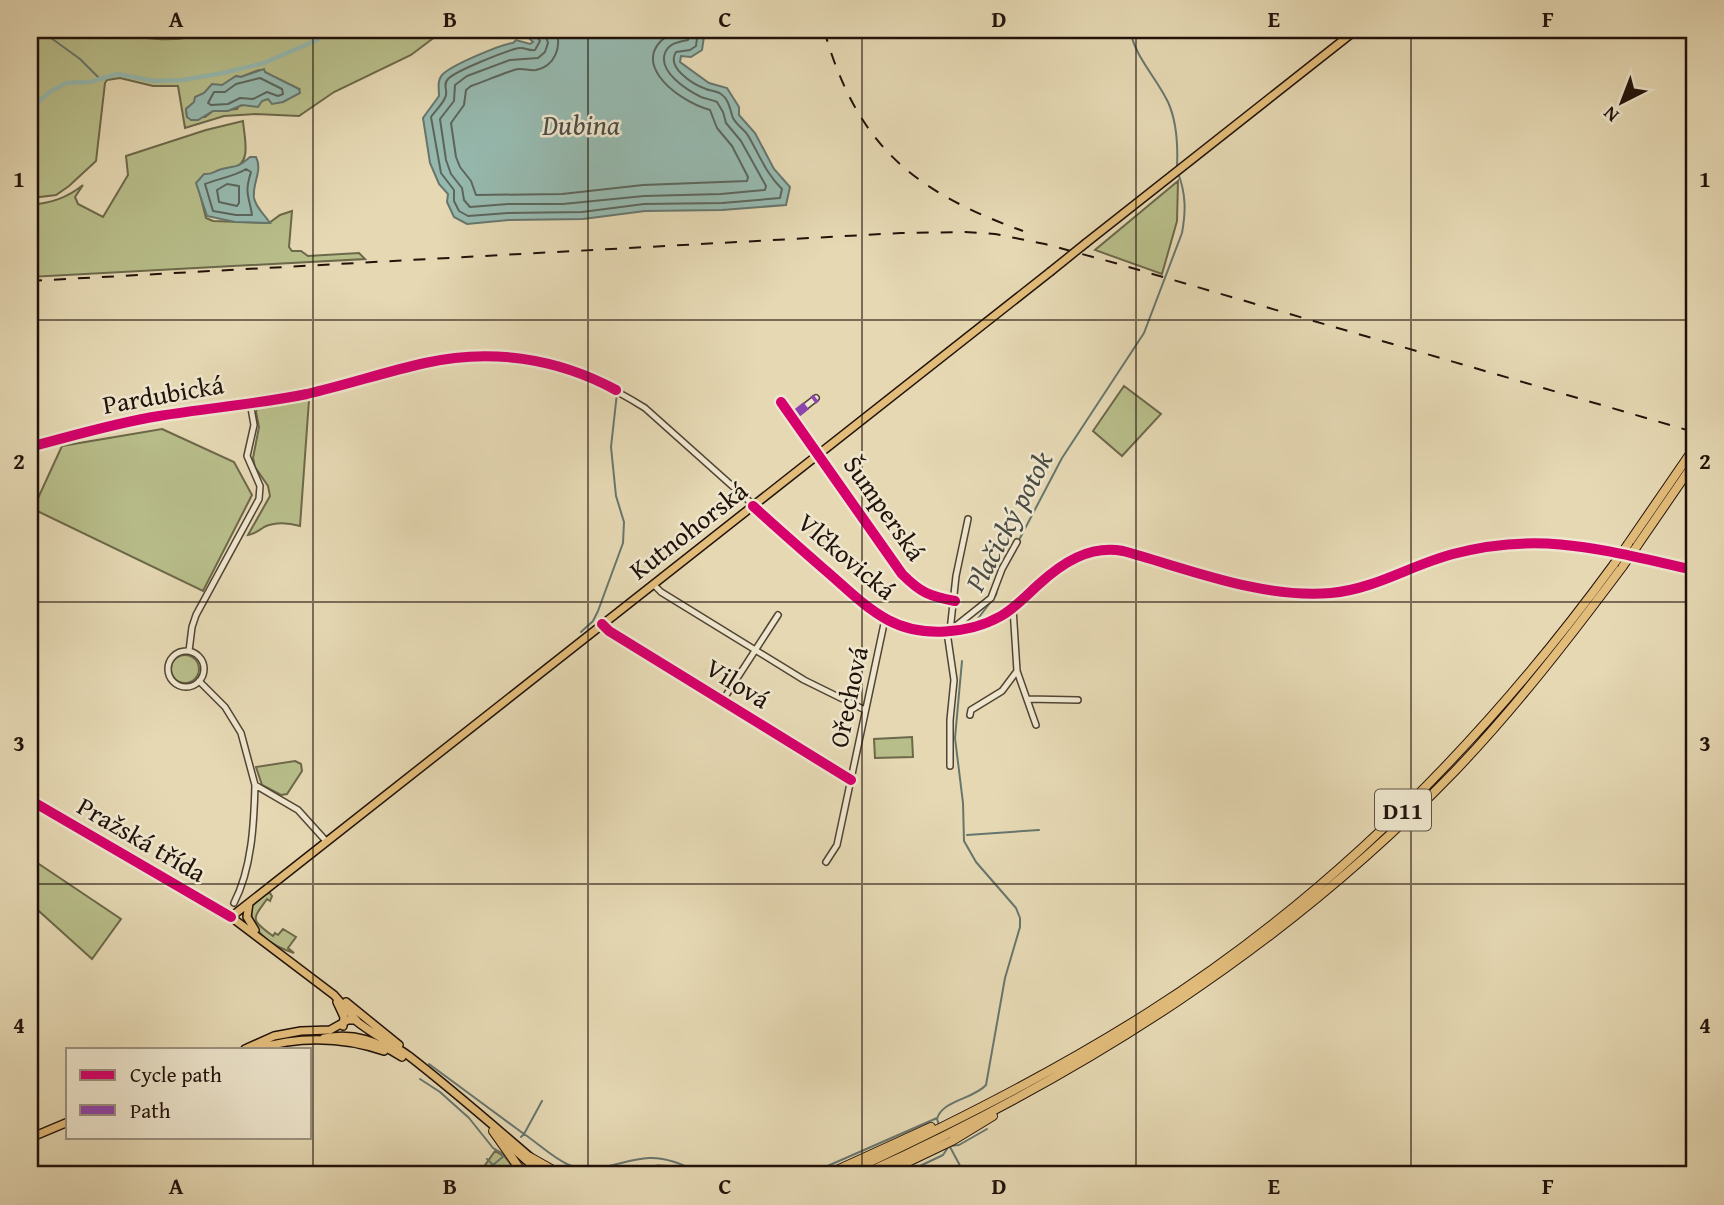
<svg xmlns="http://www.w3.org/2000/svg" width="1724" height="1205" font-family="'Gentium Book Plus',serif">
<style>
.green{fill:#b8be8a;stroke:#6c684a;stroke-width:2;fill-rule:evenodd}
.water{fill:#96b9af;stroke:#67766d;stroke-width:2}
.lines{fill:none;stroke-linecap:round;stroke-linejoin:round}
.shore{stroke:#5c665c;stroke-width:2}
.stream{stroke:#67766d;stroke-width:2}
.canal{stroke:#96b9af;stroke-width:4.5}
.minor-casing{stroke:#524434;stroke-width:8}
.major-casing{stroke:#21120a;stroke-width:10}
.highway-casing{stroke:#21120a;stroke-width:10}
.minor{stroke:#eee6ce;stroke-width:5}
.major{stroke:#e2bc7a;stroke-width:7}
.highway{stroke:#e2bc7a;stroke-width:8}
.rail{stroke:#21120a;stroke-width:2;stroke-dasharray:12 12;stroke-linecap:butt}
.major-bridge-casing{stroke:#21120a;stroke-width:10;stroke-linecap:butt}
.highway-bridge-casing{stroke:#21120a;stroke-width:10;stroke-linecap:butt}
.major-bridge{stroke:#e2bc7a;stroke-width:7}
.highway-bridge{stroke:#e2bc7a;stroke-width:8}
.quiet{stroke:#8e44ad;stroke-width:9;stroke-dasharray:18 9;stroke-linecap:butt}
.cycleway-casing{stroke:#eee6ce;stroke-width:15}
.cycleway{stroke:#d6006c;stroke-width:10}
.grid{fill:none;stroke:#21120a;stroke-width:2;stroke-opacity:0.55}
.labels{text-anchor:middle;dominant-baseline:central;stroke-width:5;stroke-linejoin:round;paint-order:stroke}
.shield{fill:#eee6ce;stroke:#5e5245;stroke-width:2}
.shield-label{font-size:24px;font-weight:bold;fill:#21120a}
.street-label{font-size:26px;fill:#21120a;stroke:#eee6ce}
.water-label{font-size:28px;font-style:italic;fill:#4a4c44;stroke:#eee6ce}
.neatline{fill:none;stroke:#21120a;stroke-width:2.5}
.grid-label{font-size:23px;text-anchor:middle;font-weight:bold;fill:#21120a}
</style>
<rect width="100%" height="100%" fill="#e5d8b3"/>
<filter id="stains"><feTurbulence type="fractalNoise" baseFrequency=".00286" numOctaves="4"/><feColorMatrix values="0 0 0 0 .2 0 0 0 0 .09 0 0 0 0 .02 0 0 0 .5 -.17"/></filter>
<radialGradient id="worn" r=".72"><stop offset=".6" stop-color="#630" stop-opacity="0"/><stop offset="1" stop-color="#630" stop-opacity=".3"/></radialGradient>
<!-- green -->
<path class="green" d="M31 30C49 30 68 28 86 30 126 33 173 49 211 30H444L411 55 334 92 299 116 256 114 224 116 185 128 178 86H153L120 78 107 80 105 83 96 161 69 186 56 195 32 198 30 197ZM259 70 299 89 272 101 268 99 239 106 237 109 213 111 205 117H187L186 109 216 85H223L236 76 241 77Z
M243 121C244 136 253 166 231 168 225 169 216 170 210 175 206 179 203 189 200 194L206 218 213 221 269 223 280 215 292 211 289 247 292 251H301L308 256 359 253 365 259 30 277V205C51 203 67 198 83 185L75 197 78 204 103 217 128 175 126 156 206 130Z
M1178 181 1177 221 1162 274 1095 250Z
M1124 386 1161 414 1122 456 1093 431Z
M298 399 309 400 300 526C289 523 275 522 264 527 258 531 255 534 248 535L270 496 268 486 255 467 253 458 259 427 256 412 258 407Z
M162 429 234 462 252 495 203 591 33 509 62 446Z
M171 669a14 14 0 1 1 28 0a14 14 0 1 1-28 0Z
M912 737 913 757 875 758 874 739Z
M295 761 301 764 302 771 287 794 281 795 262 785 256 767Z
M30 858 121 919 92 959 30 903Z
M270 893 272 896 270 901 267 899C253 919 249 919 273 936L275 933 278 935 283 929 296 937 288 948 294 953C272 946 250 932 251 907L265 894Z
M495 1151 505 1157 519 1175H478Z"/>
<!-- water -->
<path class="water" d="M521 30H705L702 50 691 57 681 56 680 62 709 83 727 88 739 107V115L755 133 774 169 790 187 786 205 722 210 645 211 583 219 509 220 467 224 454 217 447 202 448 194 439 184 430 163 423 118 439 96C439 88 437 81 442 75 451 65 502 44 513 43L516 40 530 44 533 42Z
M264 69 265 72 299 89 300 93 283 102 272 104 268 99 262 101 258 107 242 105 228 111H213L198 120H191L187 117 186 109 194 102 195 97 204 93 212 84 222 85 236 76 241 77Z
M250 157H256C263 171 252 183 254 198 256 208 265 215 270 223L235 222 207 216 196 183 204 174C212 175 214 171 222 169 236 165 236 169 250 157Z"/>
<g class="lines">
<!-- shore -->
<path class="shore" d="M533 30 540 41 535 50C528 51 525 47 519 48 508 50 455 71 448 79 443 84 447 88 446 95 445 102 435 111 431 117L441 173 454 190V201L459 211 468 216 508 213 582 212 644 204 722 203 780 198 782 189C765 173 759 153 747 134 743 129 736 124 733 118 730 110 729 99 721 94 717 91 710 91 706 89 692 84 666 67 676 52L690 50 696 46 698 30
M544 30 548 43 545 52 538 58 510 60 467 76 455 85 454 101 440 119 446 160 451 174 462 188 464 200 470 207 508 204H563L644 196 721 194 765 190 766 186 741 141 726 123 723 112 717 102C712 100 707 99 701 97 687 90 658 72 665 53 669 43 678 42 688 40L689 30
M556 30C562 47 555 66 536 70 528 71 521 67 514 70 499 75 485 81 471 86L466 90 464 105 451 123 456 157 460 167 471 181 476 195 562 194 643 185 747 181 748 177 732 146 717 128 710 110C674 100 621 56 678 30
M260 78 282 89 283 94 278 96 267 92 253 99 240 98 228 104 211 105 208 103 214 92H225L236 84Z
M246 169 251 172C244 194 249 195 252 215H236L213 211 205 184C217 179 236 176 246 169Z
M227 184 239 186V203L237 206 219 202 217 190Z"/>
<!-- stream -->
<path class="stream" d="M40 30 80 59 99 78
M1130 30C1135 57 1156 77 1168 102 1177 122 1178 146 1177 167
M30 31 33 30
M1019 540 1062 458 1144 333 1182 233C1186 211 1186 194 1178 173
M973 625 996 595 998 587
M581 632 593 621 598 611 623 543 624 522 616 496 611 447 618 384
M967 835 1039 830
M429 1064 524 1134 542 1101
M420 1079 440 1092 469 1118 493 1148 505 1155 513 1166
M939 1125 937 1119C942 1100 974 1099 986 1085L1005 978 1020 927V918L1016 908 976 862 964 841 963 803 955 738 962 661
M521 1137 524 1134C539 1144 553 1158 569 1165 595 1176 623 1159 649 1158 669 1157 687 1167 705 1175
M949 1145 965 1175
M487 1159 493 1165 505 1155
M807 1175 937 1118
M901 1175 943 1155 949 1146 959 1145 987 1129"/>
<!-- canal -->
<path class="canal" d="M30 109 50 92 66 83 90 82 117 74 155 81 183 80 223 73 264 63 317 40 332 30"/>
<!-- minor casing -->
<g class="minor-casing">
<path id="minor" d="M781 402 902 574C921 593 929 596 955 601
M792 417 816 398
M30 447C72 436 115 423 158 416 207 408 257 404 305 394 347 385 387 371 428 362 509 346 577 365 645 408L862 602C871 608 879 616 889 621 926 639 980 634 1013 608 1047 581 1074 542 1123 551 1189 569 1262 599 1331 593 1375 589 1411 565 1453 554 1543 530 1607 551 1694 570
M653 584 661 592 804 680 865 710
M1013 608 1017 671 1036 725
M602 624 609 631 851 780
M952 629 991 598 1002 569 1017 542
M950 631 956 576 968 519
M947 632 954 680 950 720V766
M189 651 192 627 196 615 259 499 260 486 247 456 254 425 250 402
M168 669a18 18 0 1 1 36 0a18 18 0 1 1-36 0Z
M199 681 225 707 241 733 255 785 298 810 326 841
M1027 699 1078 700
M723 700 778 615
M970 715 971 710 1002 691 1017 671
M30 800 231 917
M826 862 837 845 885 619
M234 903C252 868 254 823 255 785"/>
</g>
<!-- major casing -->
<g class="major-casing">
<path id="major" d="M1086 243 1356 30
M249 903 247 917 255 930
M337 1002 344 1017 343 1026
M346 1002 399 1045
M357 1021 334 995 231 917 1050 272
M324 1038C355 1032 376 1041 402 1057
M245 1049 274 1036 301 1031 330 1030 348 1020H355C372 1034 391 1043 409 1056 458 1094 504 1135 551 1175
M256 1049C299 1036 340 1036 384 1051
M30 1138 68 1122
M501 1138 543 1175"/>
</g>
<!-- highway casing -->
<g class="highway-casing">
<path id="highway" d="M1628 544 1694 448
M1637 546 1694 463
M493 1131 524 1175
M530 1157 562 1175
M626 1175C649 1169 667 1167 689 1175
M826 1175 931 1127
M842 1175C947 1126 1051 1074 1149 1012 1333 895 1486 739 1614 564
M862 1175C1084 1074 1285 947 1455 771 1516 707 1570 637 1623 566
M881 1175 952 1141 993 1116"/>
</g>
<!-- minor -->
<use href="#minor" class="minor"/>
<!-- major -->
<use href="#major" class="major"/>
<!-- highway -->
<use href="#highway" class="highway"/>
<!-- rail -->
<path class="rail" d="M824 30C857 145 912 191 1023 231
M30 281 901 233 965 232 995 234 1045 244 1115 263 1694 432"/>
<!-- major-bridge casing -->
<g class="major-bridge-casing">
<path id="major-bridge" d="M1050 272 1086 243"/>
</g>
<!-- highway-bridge casing -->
<g class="highway-bridge-casing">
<path id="highway-bridge" d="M1614 564 1628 544
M1623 566 1637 546"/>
</g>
<!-- major-bridge -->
<use href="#major-bridge" class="major-bridge"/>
<!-- highway-bridge -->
<use href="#highway-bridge" class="highway-bridge"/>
<!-- quiet -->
<path class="quiet" d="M792 417 816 398"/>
<!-- cycleway casing -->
<g class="cycleway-casing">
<path id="cycleway" d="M781 402 902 574C921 593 929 596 955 601
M30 447C72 436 115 423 159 416 208 408 258 404 307 394 346 385 385 372 425 363 490 348 557 358 616 390
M753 506C777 528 801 549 825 570 845 587 864 607 888 620 921 638 969 634 1001 616 1015 608 1026 596 1038 585 1062 563 1089 545 1123 551 1189 569 1262 599 1331 593 1375 589 1411 565 1453 554 1543 530 1607 551 1694 570
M602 624 609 631 851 780
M30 800 231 917"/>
</g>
<!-- cycleway -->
<use href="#cycleway" class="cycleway"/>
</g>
<!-- grid -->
<path class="grid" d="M313 30V1175M588 30V1175M862 30V1175M1136 30V1175M1411 30V1175M30 320H1694M30 602H1694M30 884H1694"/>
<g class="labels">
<!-- shield labels -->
<rect class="shield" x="1375" y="789.5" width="56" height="41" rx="5"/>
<g class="shield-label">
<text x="1403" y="810">D11</text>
</g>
<!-- street labels -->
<g class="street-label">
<text transform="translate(163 394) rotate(-10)">Pardubická</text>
<text transform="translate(885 508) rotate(55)">Šumperská</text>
<text transform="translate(688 530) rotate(-38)">Kutnohorská</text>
<text transform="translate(847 556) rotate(40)">Vlčkovická</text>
<text transform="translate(738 683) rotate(32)">Vilová</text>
<text transform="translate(848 697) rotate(-78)">Ořechová</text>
<text transform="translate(142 839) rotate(30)">Pražská třída</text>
</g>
<!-- water labels -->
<g class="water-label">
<text x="581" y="124">Dubina</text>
<text transform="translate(1008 521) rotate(-62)">Plačický potok</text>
</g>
</g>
<!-- margin -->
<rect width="1724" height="1205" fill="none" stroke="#e5d8b3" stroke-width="77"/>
<!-- legend -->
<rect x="66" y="1048" width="245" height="91" fill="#eee6ce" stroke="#9c9180" stroke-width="2"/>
<rect x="80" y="1070" width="35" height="10" fill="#d6006c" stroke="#9c9180" stroke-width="2"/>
<text x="130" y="1082" font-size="21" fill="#21120a">Cycle path</text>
<rect x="80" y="1105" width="35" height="10" fill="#8e44ad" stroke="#9c9180" stroke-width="2"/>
<text x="130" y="1118" font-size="21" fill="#21120a">Path</text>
<!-- north arrow -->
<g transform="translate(1622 102) rotate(222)" stroke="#eee6ce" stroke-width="5" paint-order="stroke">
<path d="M0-5L12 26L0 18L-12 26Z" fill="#21120a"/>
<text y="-10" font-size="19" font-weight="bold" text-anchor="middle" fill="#21120a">N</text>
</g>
<rect x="38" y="38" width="1648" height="1128" class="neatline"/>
<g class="grid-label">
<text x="176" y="27">A</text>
<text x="450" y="27">B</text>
<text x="725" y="27">C</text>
<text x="999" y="27">D</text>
<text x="1274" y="27">E</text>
<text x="1548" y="27">F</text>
<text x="19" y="187">1</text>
<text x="1705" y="187">1</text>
<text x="19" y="469">2</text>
<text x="1705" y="469">2</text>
<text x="19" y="751">3</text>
<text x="1705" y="751">3</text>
<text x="19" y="1033">4</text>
<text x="1705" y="1033">4</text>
<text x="176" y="1194">A</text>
<text x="450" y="1194">B</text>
<text x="725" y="1194">C</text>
<text x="999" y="1194">D</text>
<text x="1274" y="1194">E</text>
<text x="1548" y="1194">F</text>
</g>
<rect width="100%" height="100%" filter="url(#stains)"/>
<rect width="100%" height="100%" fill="url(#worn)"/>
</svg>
